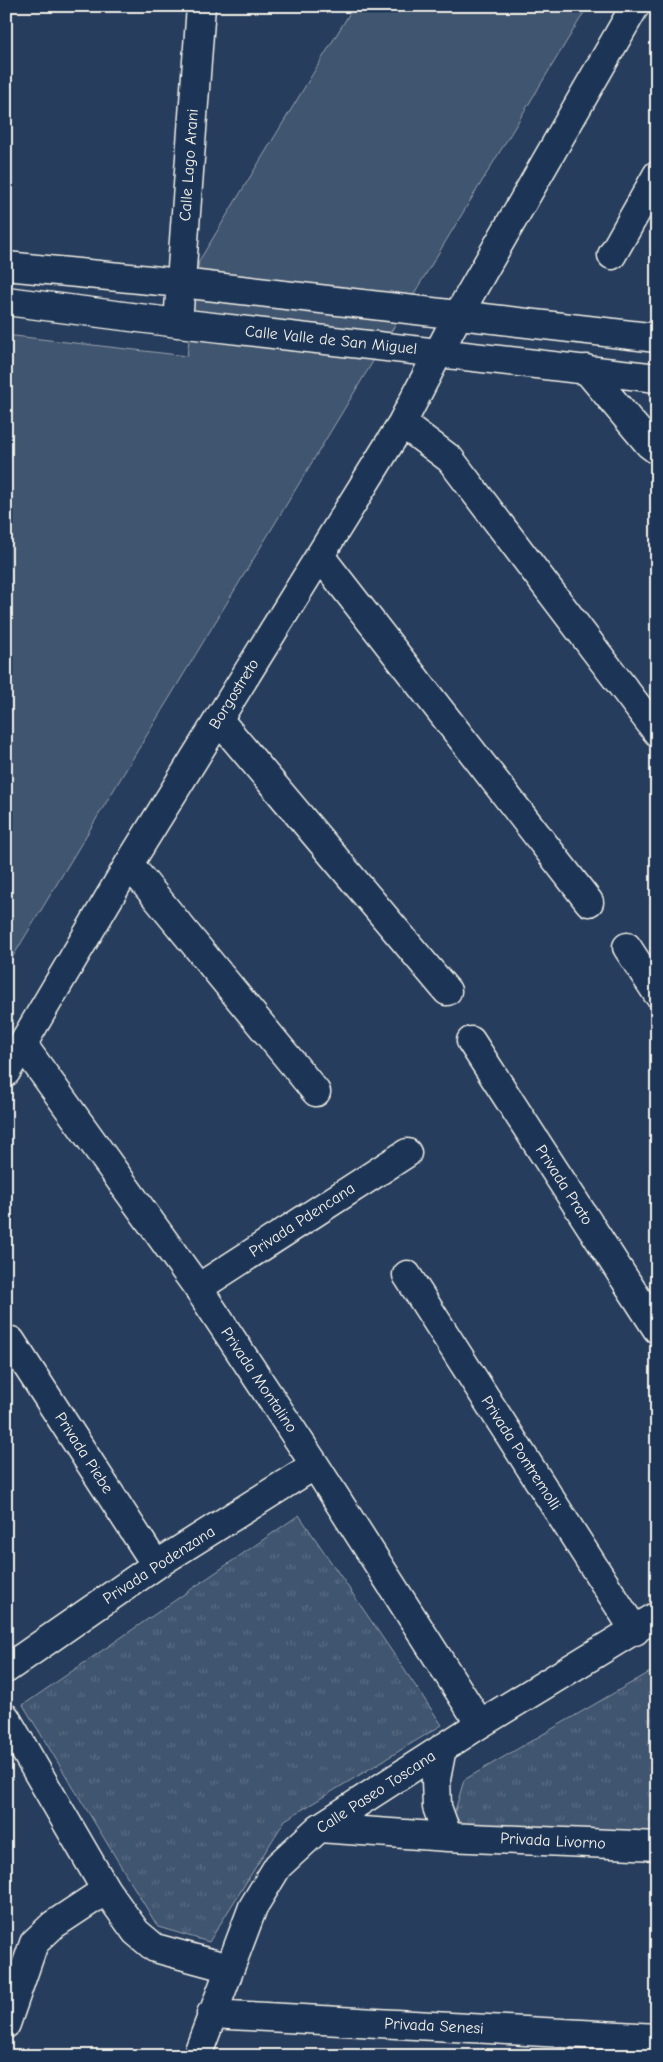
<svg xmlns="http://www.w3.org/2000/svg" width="663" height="2062" font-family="'Comic Neue',sans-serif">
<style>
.green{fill:#40546f;stroke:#9aa2ac}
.park{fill:url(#park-tufts);stroke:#9aa2ac}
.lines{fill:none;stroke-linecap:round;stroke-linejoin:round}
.minor-casing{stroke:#f4f1e8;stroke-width:31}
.minor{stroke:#1d3557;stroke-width:28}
.labels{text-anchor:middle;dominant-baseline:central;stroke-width:5;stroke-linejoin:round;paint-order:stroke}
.street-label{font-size:16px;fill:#f4f1e8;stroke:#1d3557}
</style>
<defs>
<pattern id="park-tufts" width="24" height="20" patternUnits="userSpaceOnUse" patternTransform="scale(1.25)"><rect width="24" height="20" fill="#40546f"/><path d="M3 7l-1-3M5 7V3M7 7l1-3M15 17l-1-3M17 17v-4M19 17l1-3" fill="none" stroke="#5c6d84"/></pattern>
</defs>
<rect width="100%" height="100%" fill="#263d5d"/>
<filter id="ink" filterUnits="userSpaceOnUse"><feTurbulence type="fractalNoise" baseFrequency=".02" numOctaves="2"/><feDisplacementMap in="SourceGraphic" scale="10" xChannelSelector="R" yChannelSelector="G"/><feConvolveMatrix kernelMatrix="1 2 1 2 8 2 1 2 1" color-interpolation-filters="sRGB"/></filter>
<g filter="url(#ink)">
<!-- green -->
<path class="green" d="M354 6H588L6 968V335L187 356 199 261Z"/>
<!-- park -->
<path class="park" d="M299 1515 442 1725 285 1820 209 1942 158 1927 23 1705Z
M657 1668V1838L463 1826 454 1814 464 1780Z"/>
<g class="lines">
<!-- minor casing -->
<g class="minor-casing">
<path id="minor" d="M612 255 657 175
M6 266 181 283 657 338
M6 301 178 323 657 378
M178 323 201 6
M586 369 649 444 657 450
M402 423 450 459 657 732
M320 556 589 902
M218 719 447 991
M129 864 316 1092
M627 947 657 993
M471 1041 657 1329
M23 1045 198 1288 315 1465 480 1724
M6 1072 129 864 402 423 458 315 635 6
M407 1275 635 1631
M198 1288 407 1153
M11 1341 156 1565
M6 1669 156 1565 315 1465
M6 1718 106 1890 136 1932 155 1948 229 1968
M442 1748 436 1779 437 1807 448 1837
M319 1828 448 1837 657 1846
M211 2014 657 2038
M6 2024 34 1943 53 1925 106 1890
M197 2056 253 1907 278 1866 319 1828 480 1724 657 1616"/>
</g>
<!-- minor -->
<use href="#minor" class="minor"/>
</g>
</g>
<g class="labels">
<!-- street labels -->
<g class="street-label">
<text transform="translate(189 165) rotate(-86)">Calle Lago Arani</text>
<text transform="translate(331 340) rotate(6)">Calle Valle de San Miguel</text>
<text transform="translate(234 694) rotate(-58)">Borgostreto</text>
<text transform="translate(564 1185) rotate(57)">Privada Prato</text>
<text transform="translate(302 1220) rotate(-33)">Privada Pdencana</text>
<text transform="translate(259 1380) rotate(56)">Privada Montalino</text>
<text transform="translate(84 1453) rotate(57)">Privada Piebe</text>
<text transform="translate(521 1453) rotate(57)">Privada Pontremolli</text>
<text transform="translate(159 1565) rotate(-33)">Privada Podenzana</text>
<text transform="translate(376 1792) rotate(-33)">Calle Paseo Toscana</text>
<text transform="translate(553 1841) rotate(3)">Privada Livorno</text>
<text transform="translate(434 2026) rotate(3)">Privada Senesi</text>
</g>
</g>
<!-- margin -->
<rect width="663" height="2062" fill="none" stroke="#1d3557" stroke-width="25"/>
<rect x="12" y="12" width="638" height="2037" fill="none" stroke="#f4f1e8" stroke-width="2" filter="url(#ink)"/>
</svg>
